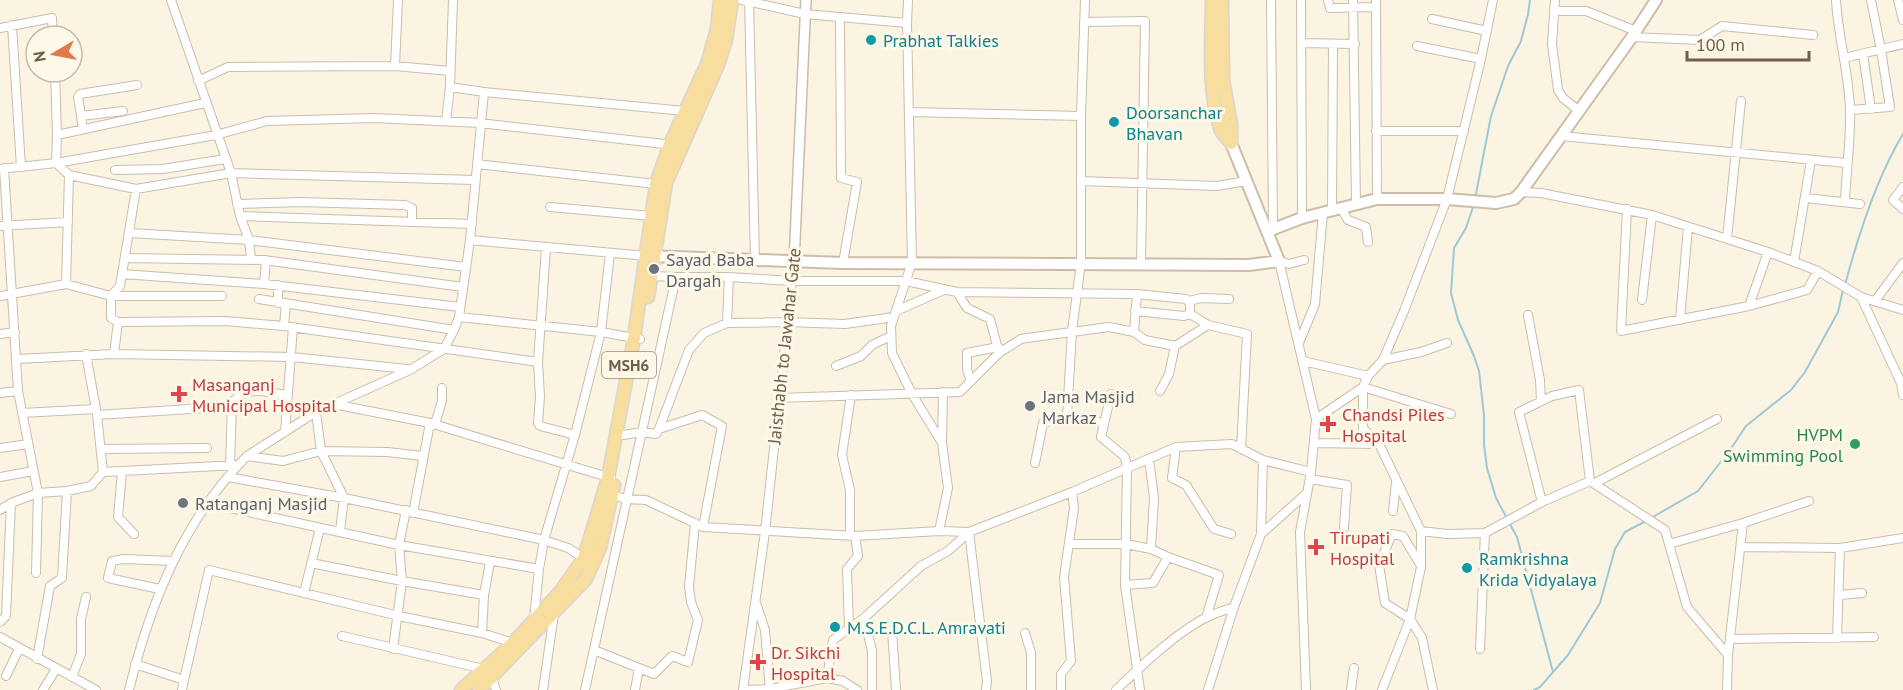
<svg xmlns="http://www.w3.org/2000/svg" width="1903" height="690" font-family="'PT Sans',sans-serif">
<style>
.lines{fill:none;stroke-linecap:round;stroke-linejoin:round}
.stream{stroke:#9fc8d5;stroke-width:2}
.minor-casing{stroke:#ccbcaa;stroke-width:10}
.tertiary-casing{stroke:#ccbcaa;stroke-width:12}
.secondary-casing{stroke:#cfbca8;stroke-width:14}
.primary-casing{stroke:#dad5d0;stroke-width:15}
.minor{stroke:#fff;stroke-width:8}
.tertiary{stroke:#fff;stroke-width:9}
.secondary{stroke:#fff;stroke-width:10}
.primary{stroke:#f7dd9e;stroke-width:12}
.culture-dot{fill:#0f9aa8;stroke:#fef8e9;stroke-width:2}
.worship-dot{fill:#6b7280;stroke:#fef8e9;stroke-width:2}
.health-dot{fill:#e0444e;stroke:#fef8e9;stroke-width:2}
.leisure-dot{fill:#2e9e5b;stroke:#fef8e9;stroke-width:2}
.labels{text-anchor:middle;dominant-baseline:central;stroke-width:6;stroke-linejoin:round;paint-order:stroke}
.shield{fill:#fef8e9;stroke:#9c8b7a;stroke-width:1.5}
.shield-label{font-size:16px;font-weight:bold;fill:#725c4a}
.culture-label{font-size:18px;fill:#0d838f;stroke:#fef8e9;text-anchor:start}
.worship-label{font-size:18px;fill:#5b616d;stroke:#fef8e9;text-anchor:start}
.street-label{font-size:18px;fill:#725c4a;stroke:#fef8e9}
.health-label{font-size:18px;fill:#be3a42;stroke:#fef8e9;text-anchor:start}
.leisure-label{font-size:18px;fill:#27864d;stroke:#fef8e9;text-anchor:end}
</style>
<rect width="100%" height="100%" fill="#fbf4e3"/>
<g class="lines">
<!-- stream -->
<path class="stream" d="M1475 199 1491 116 1508 66 1521 41 1528 14 1530 0
M1474 204 1466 228 1454 248 1451 293 1458 320 1474 356 1479 371 1484 415V445L1487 468 1496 498 1517 537 1553 672
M1845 285C1858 236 1877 177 1903 134
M1651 518 1698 491 1730 450 1746 426 1791 390 1805 372 1838 312 1843 290
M1534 690 1540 687 1568 655 1600 603 1615 549 1625 532 1646 521"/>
<!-- minor casing -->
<g class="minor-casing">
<path id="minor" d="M171 0 231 173 240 216 249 240 251 259
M453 0 450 87 484 92
M742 0 805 14 907 23 908 0
M749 0 755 261
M1085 0 1081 116V263L1072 331 1067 417 1104 423
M1271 0 1273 228
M1301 0 1302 218
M1328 0 1330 8 1376 7
M1353 0 1356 204
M1376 0 1377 199
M1555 0 1552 44 1558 90 1563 98 1579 111
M1836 0C1838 37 1849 73 1850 110 1851 140 1846 172 1845 202
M1898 0 1903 20
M1554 11H1586L1636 31
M840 17 841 178 857 182 843 263
M1432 19 1487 31
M1084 22 1145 21 1141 264
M907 23 912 262 891 326 892 353 912 394 942 443 948 488 939 531
M12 25 21 167
M0 28 52 18 53 36
M1632 37 1700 40 1722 26 1813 35
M1301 43 1355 44
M1417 46 1481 59
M1863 54 1871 109
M1844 58 1903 44
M395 66 398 0
M55 72 57 135 56 163 69 175 136 189 231 173 475 180
M198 81 228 67 395 66 450 71
M1850 110 1890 107 1881 50 1871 0
M909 112 1081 116
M81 116 123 111
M446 121 450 87
M83 129 78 97 80 94 137 85
M1376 131H1464
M57 135 205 103
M1561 136 1846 163
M477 164 656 184
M4 168 18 391 38 493 36 573
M0 169 56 163 216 135 267 121 374 118 480 123 673 145
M115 170 163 169 225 159
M1081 181 1217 186 1246 181
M1903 187 1893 200 1903 209
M1521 192 1541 193 1652 215 1768 252 1818 271 1861 297 1903 310
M1805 198 1860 204
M237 204 300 202 405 205 412 208V222
M550 207 651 216
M1341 208 1348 220 1366 227 1368 242
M1627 209 1621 331 1749 306 1807 290 1818 271
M1332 211 1333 45
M240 216 472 224
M0 226 68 222
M129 233 249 240 466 267
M1727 239 1741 101
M470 240 647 256
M546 248 538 362 540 397 538 423 540 426 575 435
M125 258 264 260 463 287
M1279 261 1316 419 1311 472 1300 532 1306 690
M1279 261 1289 264 1304 260
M1794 262 1811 160
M122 274 264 284 460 307
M652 276 676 277
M66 284 111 296H222
M264 284 266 260
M957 292 967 308 990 319 999 353
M0 296 66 284 69 175
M1861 297 1901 383 1903 395
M259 299 454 330
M1642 300 1652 215
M1189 301 1201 298 1229 299
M1875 301 1903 263
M278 303V285
M1749 306 1768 252
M896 311 944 290
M1135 311 1184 316 1190 314
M1528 315 1540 380 1541 401
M459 317 601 332 640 339
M1680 320 1688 227
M118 322 225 321 284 326 538 362
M727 323 787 322 845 324 894 317
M284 326 286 304
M1134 332 1137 294
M0 334 15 332
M1299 343 1315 304 1323 213
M86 354 97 415 103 472
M114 354 118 322 111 318V296L120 286 136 189
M17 359 114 354 292 357 407 369
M1383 360 1421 352 1447 343
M1303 361 1368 376
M836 366 861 356 872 345 891 336
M971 381 967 370V353L998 347
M1160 391 1169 374 1175 346
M0 393 18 391
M1111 394 1101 437 1125 457 1127 468 1125 585 1140 690
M778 398 960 392 999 353 1021 339 1027 338 1109 327 1134 332 1145 340 1175 346 1208 325
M333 404 430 423 611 478
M316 412 321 451 344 498 340 531
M22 413 96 409
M97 415 221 407C231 405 236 397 245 393 258 388 275 394 288 395
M1316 419 1363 387 1368 376 1383 360 1404 311 1447 199 1481 59 1493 0
M435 424 442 401V388
M659 429 689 350 704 333 727 323 729 277
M285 432 293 327
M623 435 642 432 656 434 659 429 702 415 722 426 703 527
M942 442 943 392
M1315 443 1379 444 1421 531V567L1410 619 1382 690
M1379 444 1363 428V387L1451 414
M1176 447 1172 478 1186 485 1214 529 1231 534
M0 448 28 444
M101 449 207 448
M247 456 283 461 321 451 387 452 423 456
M1035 463 1043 423 1067 417
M230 466 232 403
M122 471 118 517 134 534
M0 477 33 471
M228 477 344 498 544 540 568 548 584 558
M1310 479 1347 485 1344 528
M1595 483 1717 419
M609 494 626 499 646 500 703 527 855 536 939 531 969 532 987 681 986 690
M1542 502 1519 412 1552 396 1579 390 1590 481
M207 503 399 545 539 569
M0 510 11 503 38 493 67 491 91 486 103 472 238 465
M1393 511 1396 483
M413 513 430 423
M1421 531 1447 534 1485 533
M1261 534 1263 460
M850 535V490L842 455 851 395
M1069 544H1126L1151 549
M1669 544 1743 523 1809 501
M1741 547 1840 548 1903 538
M1168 557 1219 575 1206 618
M311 563 402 581 484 595
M1421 566 1403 536 1392 534 1379 565 1385 603 1410 619 1422 638 1433 690
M1125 585 1153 583 1168 557 1151 549 1154 498 1149 459
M160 589 108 578 112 561 124 559 173 561
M304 593 320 528
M1840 595 1862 593
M756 603 765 630 770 690
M864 618 872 651V690
M534 619 539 569 544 540 575 435 601 332 610 254
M0 622 6 616 11 503
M849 629 847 569 858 556 855 536
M892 630 896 690
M482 633 484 595 490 562
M1025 633 1031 653V690
M342 636 484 669 492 678 496 690
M0 637 96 690
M1837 638 1840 548
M1730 639 1874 637
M393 649 402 581 399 545 406 510
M1480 649 1485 533 1542 502 1590 481 1665 530 1687 607 1728 655 1727 690
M594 650 654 674 672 656 688 662 698 620 691 602 689 587 695 523
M1728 655 1743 523
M37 659 50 586 62 578 67 491
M135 664 184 680 182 690
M6 676 19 649
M72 677 81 654V619L86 597
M827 678 843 681 857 690
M184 680 209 570 399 616 482 633 513 643
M43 690 56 669
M129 690C150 604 183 520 247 456L316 412 410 370 444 349 454 330 459 317 470 240 484 92 685 111
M543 690 554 614
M585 690 676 277H729L791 281H906L957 292 1137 294 1186 299 1190 303V314L1208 325 1247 334 1241 449
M635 690 639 668
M743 690 770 689 827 678 833 640 864 618 921 566 948 551 969 532 1072 492 1176 447 1232 444 1263 460 1311 472
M743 690 765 532 794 262
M1061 690V674L1071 661 1064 577 1074 508 1072 492
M1116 690C1141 666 1177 632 1207 617 1216 613 1225 610 1234 607
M1208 690 1234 607 1261 534 1307 493
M1351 690 1354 668"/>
</g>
<!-- tertiary casing -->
<g class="tertiary-casing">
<path id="tertiary" d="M794 262 806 0"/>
</g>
<!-- secondary casing -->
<g class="secondary-casing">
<path id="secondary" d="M1268 231 1302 218 1377 199H1447L1496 203 1514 199 1521 192 1632 37 1656 0
M647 256 843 263 1249 265 1279 261 1231 143"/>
</g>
<!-- primary casing -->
<g class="primary-casing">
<path id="primary" d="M1212 0C1212 39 1207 90 1220 128 1221 133 1227 138 1231 143
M1222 0 1223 80 1231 124V143
M648 297 666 183 718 65 726 40 732 0
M461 690 513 643 559 593 584 558 608 478 634 338 656 184 670 144 707 64 717 29 720 0
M479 690 586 579 600 548 614 485"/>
</g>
<!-- minor -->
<use href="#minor" class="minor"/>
<!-- tertiary -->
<use href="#tertiary" class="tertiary"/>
<!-- secondary -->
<use href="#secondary" class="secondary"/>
<!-- primary -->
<use href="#primary" class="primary"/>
</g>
<!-- markers -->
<g class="culture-dot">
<circle cx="871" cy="40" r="6"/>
<circle cx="1114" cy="122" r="6"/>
<circle cx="1467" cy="568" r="6"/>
<circle cx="835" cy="627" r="6"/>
</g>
<g class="worship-dot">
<circle cx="654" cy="269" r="6"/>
<circle cx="1030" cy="406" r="6"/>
<circle cx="183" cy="503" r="6"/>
</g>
<g class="health-dot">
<path d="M176 385h6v6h6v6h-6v6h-6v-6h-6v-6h6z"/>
<path d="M1325 415h6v6h6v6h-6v6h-6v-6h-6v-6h6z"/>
<path d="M1313 538h6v6h6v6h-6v6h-6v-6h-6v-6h6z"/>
<path d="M755 653h6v6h6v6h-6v6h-6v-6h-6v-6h6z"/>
</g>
<circle class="leisure-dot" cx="1855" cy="444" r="6"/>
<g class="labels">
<!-- shield labels -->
<rect class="shield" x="602" y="352" width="54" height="26" rx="4.5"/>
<g class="shield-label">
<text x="629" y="365">MSH6</text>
</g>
<!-- culture labels -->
<g class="culture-label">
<text x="883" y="40">Prabhat Talkies</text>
<text x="1126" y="112">Doorsanchar<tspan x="1126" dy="21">Bhavan</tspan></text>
<text x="1479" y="558">Ramkrishna<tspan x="1479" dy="21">Krida Vidyalaya</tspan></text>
<text x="847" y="627">M.S.E.D.C.L. Amravati</text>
</g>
<!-- worship labels -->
<g class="worship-label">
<text x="666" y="259">Sayad Baba<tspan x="666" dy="21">Dargah</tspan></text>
<text x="1042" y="396">Jama Masjid<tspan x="1042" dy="21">Markaz</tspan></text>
<text x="195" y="503">Ratanganj Masjid</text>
</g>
<!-- street labels -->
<g class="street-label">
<text transform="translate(784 346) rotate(-84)">Jaisthabh to Jawahar Gate</text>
</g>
<!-- health labels -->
<g class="health-label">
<text x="192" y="384">Masanganj<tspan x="192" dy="21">Municipal Hospital</tspan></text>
<text x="1342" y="414">Chandsi Piles<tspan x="1342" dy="21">Hospital</tspan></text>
<text x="1330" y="537">Tirupati<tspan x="1330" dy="21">Hospital</tspan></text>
<text x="771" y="652">Dr. Sikchi<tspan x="771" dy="21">Hospital</tspan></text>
</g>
<!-- leisure labels -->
<g class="leisure-label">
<text x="1843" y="434">HVPM<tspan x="1843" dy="21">Swimming Pool</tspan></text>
</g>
</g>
<!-- north arrow -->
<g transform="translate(54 54) rotate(260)"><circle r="28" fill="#fef8e9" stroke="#c6baa9" stroke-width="1.5"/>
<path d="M0-4.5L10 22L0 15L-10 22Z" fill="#e07a4d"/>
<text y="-9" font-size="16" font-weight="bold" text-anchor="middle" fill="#725c4a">N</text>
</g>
<!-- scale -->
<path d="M1687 51v9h122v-9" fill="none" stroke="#725c4a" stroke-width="3"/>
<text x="1696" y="51" font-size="18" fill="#725c4a" stroke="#fef8e9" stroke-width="4.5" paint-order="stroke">100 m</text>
</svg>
